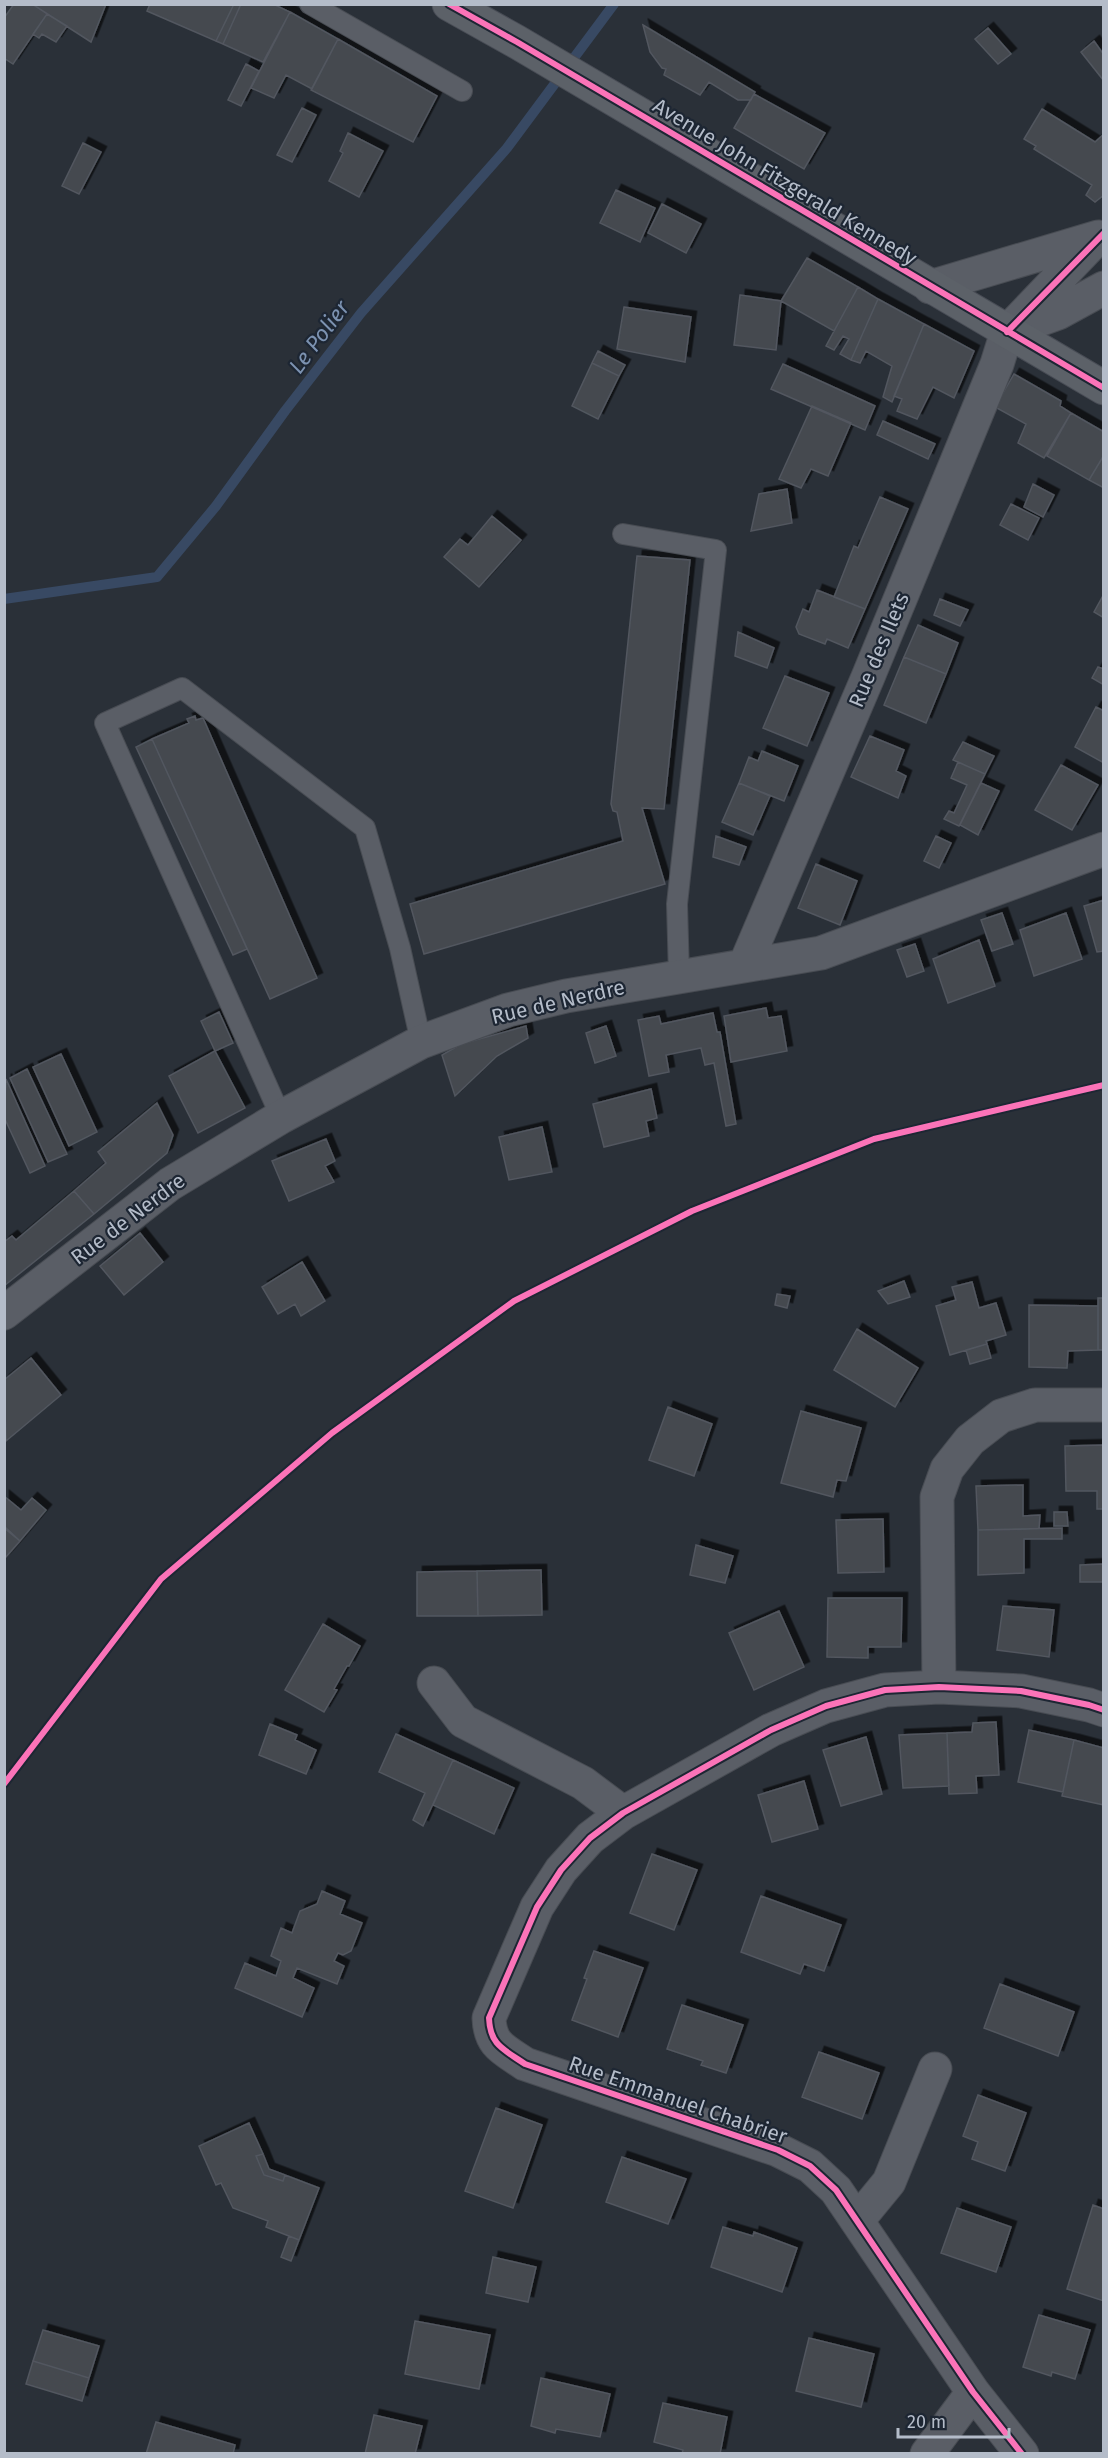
<svg xmlns="http://www.w3.org/2000/svg" width="1108" height="2458" font-family="'Fira Sans',sans-serif">
<style>
.lines{fill:none;stroke-linecap:round;stroke-linejoin:round}
.stream{stroke:#384963;stroke-width:10}
.building{fill:#444950;stroke:#52575f;stroke-width:1.5;filter:url(#shadow)}
.service-casing{stroke:#484c53;stroke-width:22}
.minor-casing{stroke:#484c53;stroke-width:35}
.tertiary-casing{stroke:#484c53;stroke-width:35}
.primary-casing{stroke:#484c55;stroke-width:35}
.service{stroke:#5a5e66;stroke-width:20}
.minor{stroke:#5a5e66;stroke-width:33}
.tertiary{stroke:#5a5e66;stroke-width:33}
.primary{stroke:#5c6168;stroke-width:33}
.cycleway-casing{stroke:#1d2633;stroke-width:10}
.cycleway{stroke:#fb73b8;stroke-width:6}
.labels{text-anchor:middle;dominant-baseline:central;stroke-width:4.5;stroke-linejoin:round;paint-order:stroke}
.street-label{font-size:21px;fill:#b4bcc9;stroke:#1d2633}
.water-label{font-size:22px;font-style:italic;fill:#7c92b1;stroke:#1d2633}
</style>
<defs>
<filter id="shadow"><feDropShadow dx="5.5" dy="-5.5" stdDeviation="0" flood-color="#0009"/></filter>
</defs>
<rect width="100%" height="100%" fill="#2a3038"/>
<g class="lines">
<!-- stream -->
<path class="stream" d="M4 599 157 577 216 506 285 411 361 313 507 148 614 4"/>
</g>
<!-- building -->
<path class="building" d="M14 4H32L47 14 13 64 4 58V18Z
M32 4H106L91 42Z
M150 4H234L216 41 147 11Z
M234 4H241L223 44 216 41Z
M241 4H273L290 12 263 62 223 44Z
M290 12 338 39 312 89 286 75 274 98 251 88Z
M47 14 67 26 56 42 42 34 39 38 33 34Z
M643 25 755 92 751 100H738L709 82 700 95 664 75 666 69 662 68 650 52Z
M988 28 1011 54 998 64 975 39Z
M338 39 437 96 413 142 311 90Z
M1094 41 1104 55V81L1081 52Z
M246 64 259 71 241 106 228 100Z
M754 94 825 133 804 169 734 128Z
M302 108 316 115 292 162 277 155Z
M1042 109 1095 142 1104 134V195L1095 202 1086 195 1092 185 1034 149 1036 146 1024 139Z
M348 133 383 151 359 197 329 181 343 153 340 151Z
M83 143 101 152 79 194 62 186Z
M616 190 655 208 640 242 600 223Z
M662 204 701 224 686 253 648 233Z
M807 258 858 287 834 331 781 301Z
M858 287 878 299 851 360 840 354 849 339 843 336 834 350 826 346Z
M740 295 781 301 776 350 734 345Z
M878 299 924 324 892 402 883 397 892 366 866 351 860 363 851 360Z
M624 307 691 317 685 362 617 349Z
M924 324 974 351 954 398 933 387 917 419 897 411 902 399 894 396Z
M598 351 625 365 619 376 592 363Z
M592 363 619 376 598 419 572 406Z
M783 364 875 406 865 430 771 389Z
M1014 374 1061 401 1060 406 1071 413 1044 458 1018 443 1026 424 995 407Z
M812 406 851 423 828 476 811 469 801 488 779 479Z
M1071 413 1104 432V455L1089 480 1047 456Z
M883 421 935 444 928 459 877 435Z
M1104 455V488L1089 480Z
M1033 484 1054 495 1043 517 1024 507Z
M787 489 792 523 751 531 759 494Z
M880 497 908 509 865 609 834 597 854 546 858 548Z
M1011 504 1039 518 1028 540 1000 525Z
M492 516 521 540 479 587 444 557 460 539 468 545Z
M637 556 690 560 664 809 642 808 665 884 424 954 410 904 623 841 617 812 613 811 611 804Z
M817 590 865 609 848 648 827 639 825 644 799 634 796 627 803 609 809 612Z
M1104 594V618L1094 612Z
M940 599 968 610 960 626 934 615Z
M918 625 958 643 946 674 904 657Z
M738 632 774 648 767 668 735 656Z
M904 657 946 674 926 723 884 705Z
M1098 667 1104 669V685L1092 678Z
M785 676 829 693 807 746 763 728Z
M1096 707 1104 711V763L1075 747Z
M195 716 196 720 203 718 317 978 270 999 152 739 189 723 187 719Z
M870 736 904 750 896 771 906 776 898 798 851 777Z
M152 739 247 949 233 955 136 747Z
M963 742 994 756 985 774 953 760Z
M762 751 798 766 784 801 739 783 749 757 758 761Z
M958 762 985 774 959 826 944 819 949 811 954 813 967 785 951 778Z
M1061 765 1098 785 1072 830 1035 810Z
M739 783 770 796 753 835 722 822Z
M981 783 999 791 978 835 960 825Z
M716 836 746 847 739 865 713 857Z
M936 836 951 843 939 868 924 861Z
M816 864 857 881 840 925 798 908Z
M1104 900V951L1097 952 1084 906Z
M1002 913 1013 944 992 951 981 920Z
M1066 913 1082 959 1034 976 1020 930Z
M979 940 995 986 948 1003 933 959Z
M915 944 924 971 907 977 897 950Z
M766 1008 768 1018 781 1016 787 1051 731 1062 724 1016Z
M219 1012 233 1043 215 1051 245 1108 198 1133 169 1076 215 1051 201 1021Z
M713 1013 717 1032H720L736 1124 726 1126 714 1063 705 1065 701 1048 666 1055 669 1072 649 1076 638 1020 659 1016 661 1024Z
M526 1026 528 1038 497 1056 455 1096 442 1055 461 1044Z
M606 1026 616 1056 595 1063 586 1033Z
M61 1054 97 1132 69 1146 33 1067Z
M27 1069 67 1154 48 1162 10 1078Z
M6 1079 45 1166 30 1173 4 1117Z
M651 1089 657 1118 646 1121 649 1136 604 1147 593 1104Z
M157 1103 173 1135 167 1153 94 1214 74 1191 106 1163 98 1152Z
M542 1127 552 1172 509 1180 499 1137Z
M326 1139 335 1161 325 1166 334 1182 289 1201 272 1161Z
M74 1191 94 1214 4 1286V1242L12 1236 16 1240Z
M140 1233 163 1262 124 1295 100 1266Z
M302 1262 325 1301 301 1316 295 1304 278 1314 262 1287Z
M904 1281 910 1297 888 1304 878 1291Z
M972 1282 979 1308 996 1303 1006 1335 986 1341 987 1344 950 1355 936 1306 956 1300 952 1287Z
M777 1294 790 1296 787 1308 775 1305Z
M1098 1298H1104V1350H1098Z
M1029 1305 1098 1306V1350L1068 1351 1067 1368 1029 1367Z
M857 1329 918 1368 895 1407 834 1370Z
M987 1344 991 1358 970 1364 966 1350Z
M31 1358 61 1395 6 1441 4 1380Z
M668 1407 712 1424 694 1476 649 1460Z
M801 1411 861 1428 846 1481 837 1480 833 1497 781 1483Z
M1104 1445V1509H1097V1491H1066L1065 1446Z
M1023 1485V1516L1040 1515 1039 1529 978 1530 976 1486Z
M4 1496 21 1510 32 1498 46 1510 20 1541 4 1528Z
M1054 1512H1067L1068 1526H1054Z
M883 1519 884 1572 838 1573 836 1520Z
M5 1527 20 1541 5 1558 4 1528Z
M1062 1528V1539H1024V1573L978 1575V1530Z
M696 1545 733 1556 725 1583 690 1575Z
M1104 1564V1582H1080V1565Z
M541 1570 542 1615 478 1616 477 1571Z
M477 1571 478 1616H417V1572Z
M828 1598H902L901 1647H868V1658L827 1657Z
M1003 1606 1054 1610 1049 1657 997 1650Z
M779 1611 804 1667 754 1690 729 1633Z
M323 1624 360 1646 349 1666H347L334 1689 337 1690 324 1712 285 1690Z
M996 1722 999 1775 976 1776 977 1793 949 1794 947 1733 972 1732 973 1723Z
M270 1724 297 1735 295 1740 316 1750 306 1774 259 1755Z
M1029 1730 1074 1740 1063 1792 1018 1782Z
M947 1733 949 1786 903 1788 899 1735Z
M396 1734 453 1760 423 1826 413 1820 425 1793 379 1772Z
M866 1737 882 1794 841 1806 823 1750Z
M1074 1740 1104 1748V1805L1062 1796Z
M453 1760 514 1788 494 1834 433 1805Z
M804 1781 818 1829 772 1842 758 1795Z
M652 1854 697 1870 674 1930 630 1913Z
M322 1891 345 1901 340 1914 362 1923 351 1951 343 1955 338 1953 334 1961 344 1966 337 1984 297 1968 293 1978 314 1988 302 2017 235 1988 245 1963 276 1976 281 1961 271 1956 281 1928 292 1933 300 1911 317 1904Z
M761 1896 841 1925 824 1971 804 1964 800 1974 741 1952Z
M594 1951 643 1968 618 2037 572 2020 587 1979 584 1978Z
M1000 1984 1074 2012 1058 2056 984 2028Z
M682 2005 743 2025 726 2073 701 2065 703 2061 667 2049Z
M819 2052 879 2073 862 2119 802 2097Z
M978 2095 1026 2113 1005 2171 972 2159 978 2142 963 2136Z
M496 2108 542 2125 513 2208 465 2191Z
M249 2123 263 2154 256 2156 264 2175 283 2181 285 2175 319 2188 299 2240 266 2227 268 2221 233 2208 221 2183 216 2185 199 2146Z
M263 2154 269 2169 285 2175 283 2181 264 2175 256 2156Z
M622 2157 686 2179 668 2224 606 2202Z
M1093 2205 1104 2209V2301L1067 2289Z
M957 2208 1011 2227 996 2272 941 2253Z
M723 2227 753 2236 754 2232 797 2248 782 2292 711 2267Z
M289 2236 299 2240 291 2261 281 2257Z
M493 2257 536 2267 528 2302 486 2293Z
M1039 2315 1090 2330 1075 2379 1052 2372 1051 2376 1023 2367Z
M415 2321 490 2335 479 2389 405 2374Z
M43 2330 99 2346 89 2378 33 2361Z
M809 2338 874 2354 861 2407 796 2391Z
M33 2361 89 2378 82 2401 26 2384Z
M541 2378 610 2394 600 2437 556 2429 555 2433 531 2426Z
M663 2403 727 2417 720 2454H682L683 2450 654 2442Z
M374 2415 422 2426 415 2454H365Z
M156 2422 235 2445 233 2454H146Z"/>
<g class="lines">
<!-- service casing -->
<g class="service-casing">
<path id="service" d="M310 4 462 91
M623 534 716 550 677 904 679 976
M281 1117 105 723 182 688 365 828 400 948 421 1042"/>
</g>
<!-- minor casing -->
<g class="minor-casing">
<path id="minor" d="M745 965 868 677 997 364 1007 332
M4 1313 170 1184 281 1117 421 1042 508 1010 566 996 821 953 1104 849
M434 1683 463 1721 583 1783 623 1813
M939 1687 937 1497 947 1469 970 1440 1001 1416 1035 1405H1104
M857 2221 889 2182 935 2069
M927 2454 973 2392
M1022 2454 973 2392 836 2190 810 2166 778 2150 525 2064C503 2049 490 2045 489 2018L537 1907 561 1870 590 1838 623 1813 771 1730 826 1706 885 1690 939 1687 1021 1691 1089 1705 1104 1710"/>
</g>
<!-- tertiary casing -->
<g class="tertiary-casing">
<path id="tertiary" d="M930 287 1098 237
M1014 329 1058 313 1104 288
M1007 332 1097 238"/>
</g>
<!-- primary casing -->
<g class="primary-casing">
<path id="primary" d="M449 4 517 42 1104 388"/>
</g>
<!-- service -->
<use href="#service" class="service"/>
<!-- minor -->
<use href="#minor" class="minor"/>
<!-- tertiary -->
<use href="#tertiary" class="tertiary"/>
<!-- primary -->
<use href="#primary" class="primary"/>
<!-- cycleway casing -->
<g class="cycleway-casing">
<path id="cycleway" d="M449 4 517 42 1104 388
M1007 332 1104 233
M4 1784 161 1579 332 1433 514 1301 692 1211 874 1139 1104 1085
M1022 2454 973 2392 836 2190 810 2166 778 2150 525 2064C503 2049 490 2045 489 2018L537 1907 561 1870 590 1838 623 1813 771 1730 826 1706 885 1690 939 1687 1021 1691 1089 1705 1104 1710"/>
</g>
<!-- cycleway -->
<use href="#cycleway" class="cycleway"/>
</g>
<g class="labels">
<!-- street labels -->
<g class="street-label">
<text transform="translate(785 182) rotate(31)">Avenue John Fitzgerald Kennedy</text>
<text transform="translate(879 650) rotate(-67)">Rue des Ilets</text>
<text transform="translate(558 1002) rotate(-13)">Rue de Nerdre</text>
<text transform="translate(128 1219) rotate(-37)">Rue de Nerdre</text>
<text transform="translate(678 2100) rotate(19)">Rue Emmanuel Chabrier</text>
</g>
<!-- water labels -->
<g class="water-label">
<text transform="translate(319 337) rotate(-53)">Le Polier</text>
</g>
</g>
<!-- border -->
<rect width="1108" height="2458" fill="none" stroke="#b4bcc9" stroke-width="12"/>
<!-- scale -->
<path d="M898 2428v9h111v-9" fill="none" stroke="#b4bcc9" stroke-width="3"/>
<text x="907" y="2428" font-size="18" fill="#b4bcc9" stroke="#1d2633" stroke-width="4.5" paint-order="stroke">20 m</text>
</svg>
